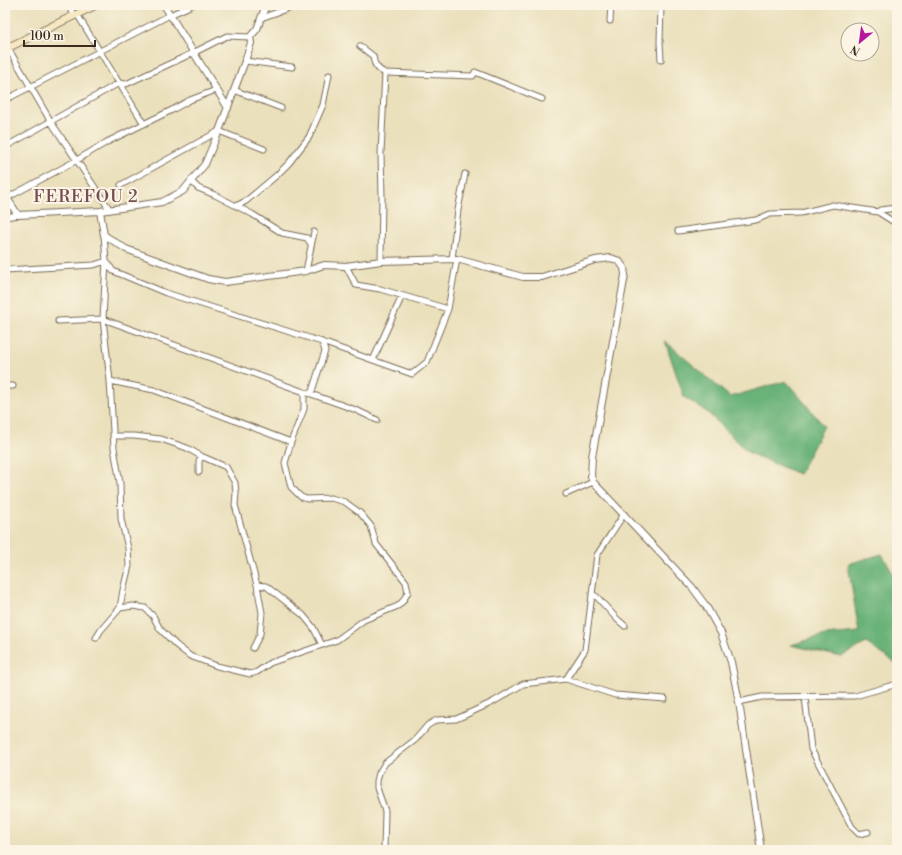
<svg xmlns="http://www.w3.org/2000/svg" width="902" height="855" font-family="'Libre Bodoni',serif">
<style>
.forest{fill:#69b278;stroke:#526e4b}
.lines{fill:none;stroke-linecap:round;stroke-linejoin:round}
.minor-casing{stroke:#786a55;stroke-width:7}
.tertiary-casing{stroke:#786a55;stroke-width:8}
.secondary-casing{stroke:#786a55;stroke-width:9}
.minor{stroke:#fff;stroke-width:5}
.tertiary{stroke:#fff;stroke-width:6}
.secondary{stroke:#f7e8c3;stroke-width:7}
.labels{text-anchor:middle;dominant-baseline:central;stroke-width:4;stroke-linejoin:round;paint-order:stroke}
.neighbourhood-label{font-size:17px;letter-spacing:1px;fill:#754e53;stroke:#fcf5e5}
</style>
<rect width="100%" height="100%" fill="#fcf5e5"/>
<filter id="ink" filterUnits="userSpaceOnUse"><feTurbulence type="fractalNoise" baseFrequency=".025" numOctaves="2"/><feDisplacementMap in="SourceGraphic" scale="8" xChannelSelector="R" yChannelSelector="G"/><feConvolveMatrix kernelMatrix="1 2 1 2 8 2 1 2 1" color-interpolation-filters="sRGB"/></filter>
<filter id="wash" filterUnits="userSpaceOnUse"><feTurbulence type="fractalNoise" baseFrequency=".012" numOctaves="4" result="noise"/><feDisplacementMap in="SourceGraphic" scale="16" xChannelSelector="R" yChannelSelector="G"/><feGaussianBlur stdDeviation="0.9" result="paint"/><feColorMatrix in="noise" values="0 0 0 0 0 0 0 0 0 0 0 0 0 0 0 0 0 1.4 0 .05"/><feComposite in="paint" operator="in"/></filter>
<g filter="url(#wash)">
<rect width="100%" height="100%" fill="#eae0bc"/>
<!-- forest -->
<path class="forest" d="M665 341 730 397 786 381 824 426 799 474 749 453 707 412 684 397Z
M882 554 897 581V664L866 643 841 657 791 645 825 635 859 632 848 564Z"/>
</g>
<g filter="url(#ink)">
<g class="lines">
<!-- minor casing -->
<g class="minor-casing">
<path id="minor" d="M68 5 74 16
M661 5 660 42 661 60
M77 14 144 124
M261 18 289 8V5
M610 21 611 5
M360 46 373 56C374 65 377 69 385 73L473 76 475 72 542 99
M8 48 51 122 110 210
M245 61 292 67
M234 90 281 108
M5 100 170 15 192 5
M5 147 119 83 126 84 193 53 227 36 250 37
M191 181 198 188 215 195 252 214 282 233 307 238 311 244
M121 185 219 131 264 149
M7 198 77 160 107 142 172 110 190 100 216 90
M236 206 246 201 277 175 289 163 309 137 323 105 329 75
M878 212 880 210 897 208
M5 217 18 215
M678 231 756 220 770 214 801 213 833 205 878 212 897 224
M452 259 458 210 465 174
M381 261 382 198 381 153 385 73
M346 266 356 285 380 289 448 309
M5 270 94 265 106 261 113 271 166 293 322 342 412 374 427 362 448 309 457 259
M306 271 314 232
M58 321 103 319 304 392 311 394 356 410 377 420
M373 360 402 296
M110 381 154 390 291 442
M5 386H13
M311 394 325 351 322 342
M113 436H134L161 439 187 448 201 456 226 467 235 483 236 493 235 505 257 585 262 613 260 634 253 648
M199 472V461L201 456
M566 494 593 482
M257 585 266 586 303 615 313 627 322 645
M592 594 597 597 617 619 625 626
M120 608 133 606 145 608 153 616 160 629 176 645 190 656 217 666 250 674 257 672 270 663 337 640 364 620 398 606 403 601 408 592 406 582 376 544 371 526 360 513 345 502 331 498 307 499 301 497 291 487 285 463 291 442 304 409V392
M96 638 101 630 120 608 123 590 129 566 128 548 121 519 120 483 114 448 110 381 103 319 106 261 104 235
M566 679 585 650 597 555 624 514
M805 697 811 749 852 827 859 834 868 832
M739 702 762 697 855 696 897 684
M384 850 385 811 377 788V781L379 773 385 763 415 740 428 725 437 720 456 719 463 716 493 702 523 684 566 679 615 695 665 699"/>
</g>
<!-- tertiary casing -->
<g class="tertiary-casing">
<path id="tertiary" d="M164 5 228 108
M5 195 18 215 100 211 162 202 183 191 205 164 219 131 245 61 251 43 250 37 257 29 266 5
M100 211 104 235 126 249 208 279 225 282 306 271 324 265 346 266 381 261 457 259 523 277H542L595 260 611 258 619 261 624 268 625 275 592 457 591 476 593 482 692 587 706 606 721 633 731 662 739 702 761 850"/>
</g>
<!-- secondary casing -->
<g class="secondary-casing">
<path id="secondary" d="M5 49 96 5"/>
</g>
<!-- minor -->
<use href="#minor" class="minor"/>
<!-- tertiary -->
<use href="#tertiary" class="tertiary"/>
<!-- secondary -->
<use href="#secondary" class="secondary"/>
</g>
</g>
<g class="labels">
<!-- neighbourhood labels -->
<g class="neighbourhood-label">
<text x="86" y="197">FEREFOU 2</text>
</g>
</g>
<!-- margin -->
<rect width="902" height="855" fill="none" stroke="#fcf5e5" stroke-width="20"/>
<!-- north arrow -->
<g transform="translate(860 42) rotate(209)"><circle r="19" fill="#fcf5e5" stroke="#afa495"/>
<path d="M0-3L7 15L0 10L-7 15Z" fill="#b5179e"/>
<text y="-6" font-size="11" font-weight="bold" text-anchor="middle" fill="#3b2a1e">N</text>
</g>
<!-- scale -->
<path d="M24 40v6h71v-6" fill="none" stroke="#3b2a1e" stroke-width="2"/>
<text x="30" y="40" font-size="12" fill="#3b2a1e" stroke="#fcf5e5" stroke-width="3" paint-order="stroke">100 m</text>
</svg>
